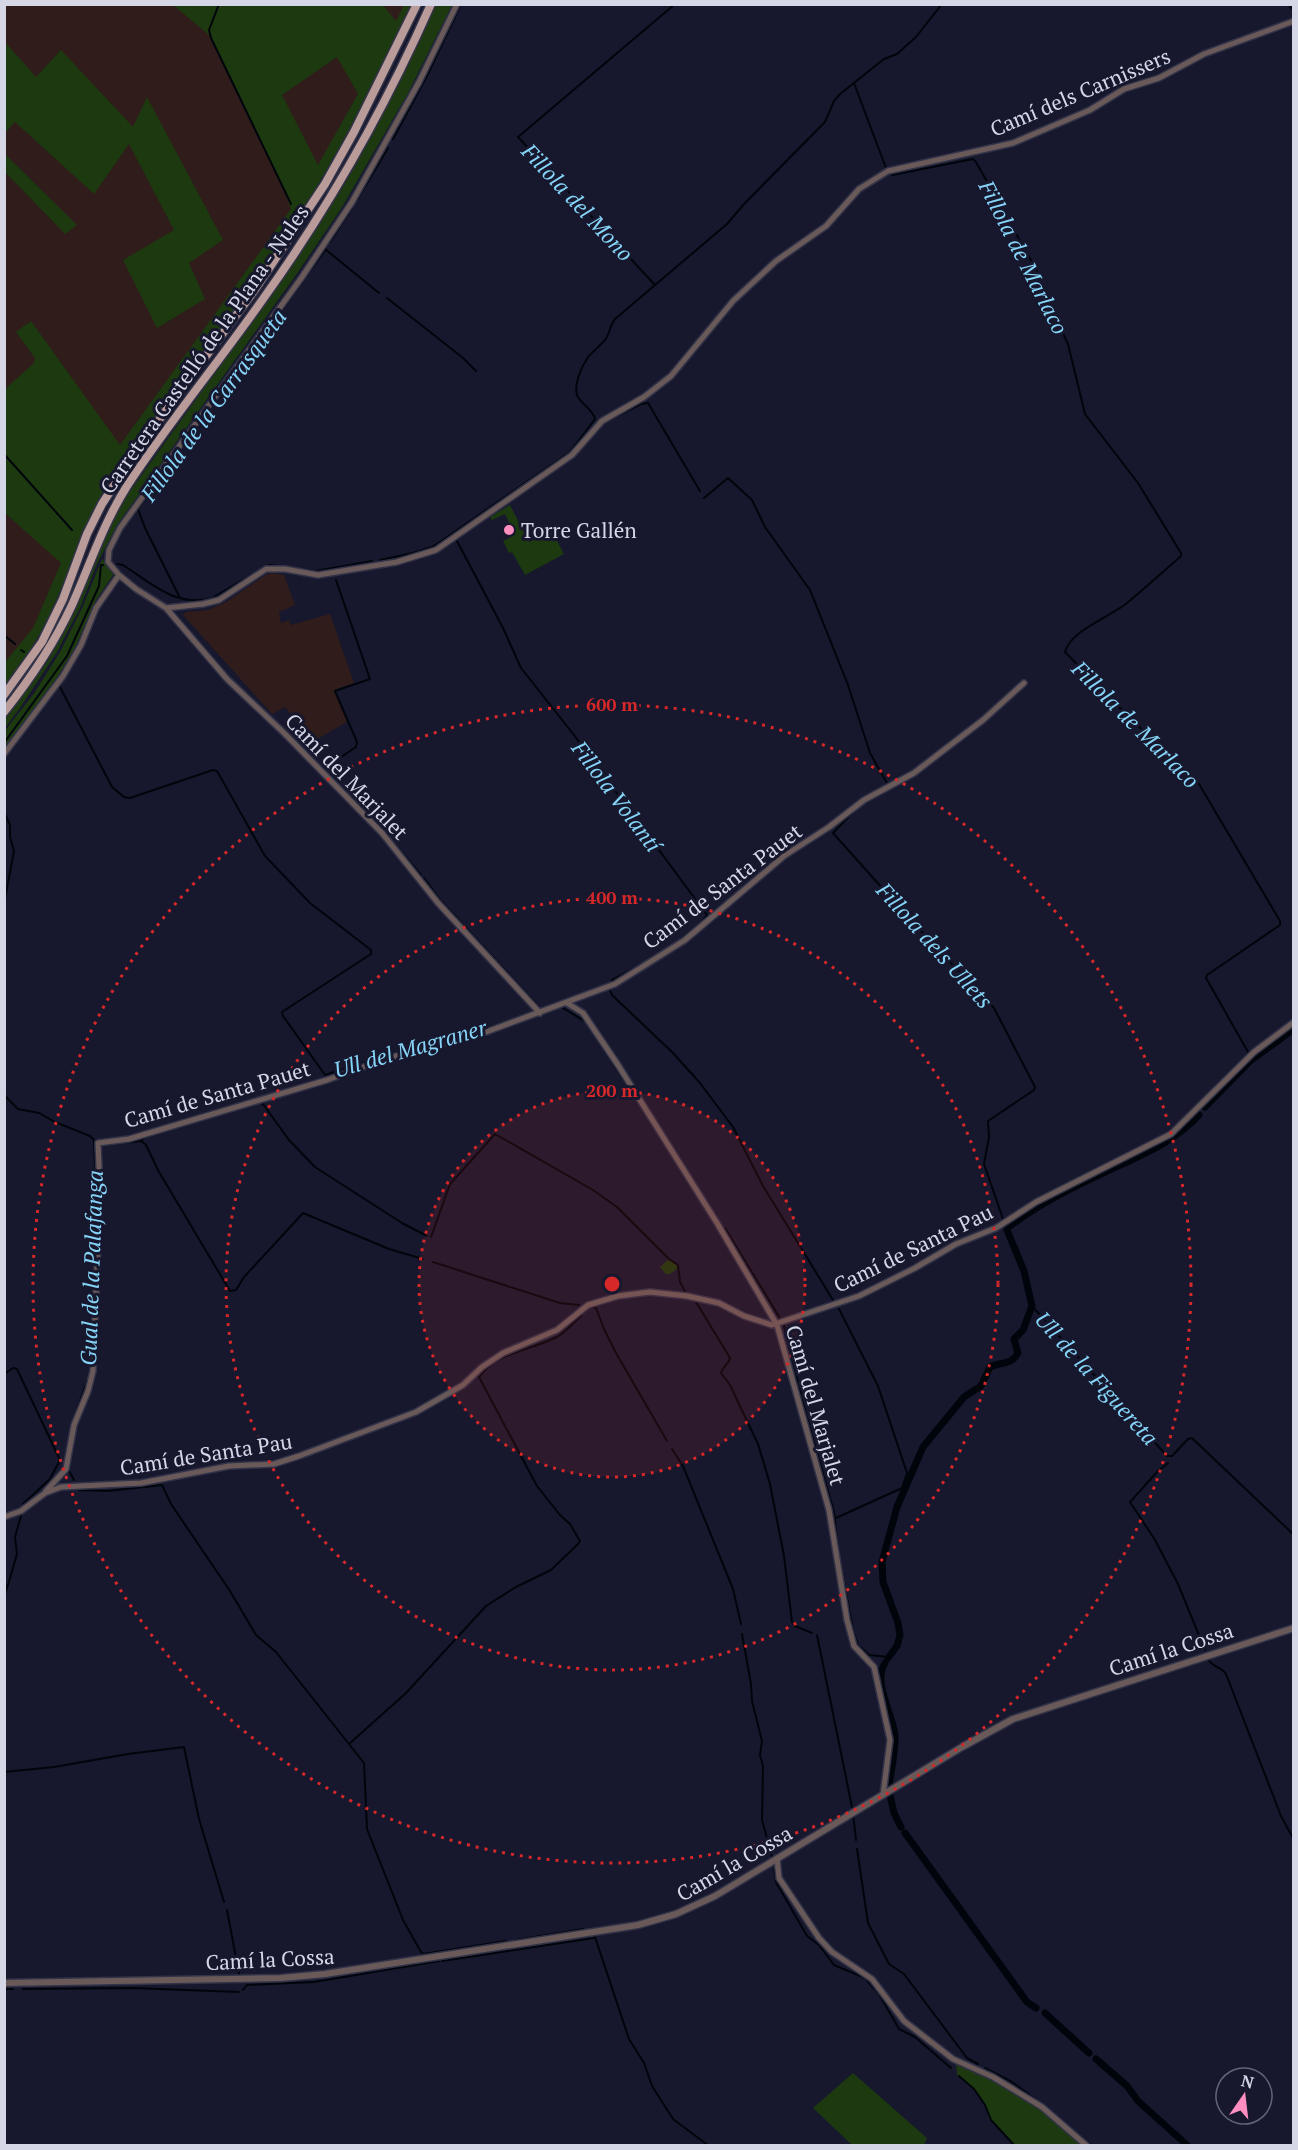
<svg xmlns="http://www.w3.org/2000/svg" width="1298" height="2150" font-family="'PT Serif',serif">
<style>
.industrial{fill:#2f1c1b}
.green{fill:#1c390f;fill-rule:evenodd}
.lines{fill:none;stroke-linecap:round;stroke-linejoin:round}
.stream{stroke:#00050c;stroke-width:2}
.canal{stroke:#00050c;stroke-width:7}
.minor-casing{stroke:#323348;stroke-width:8}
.tertiary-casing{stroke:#323348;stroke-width:9}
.primary-casing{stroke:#323348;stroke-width:11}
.minor{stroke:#695a59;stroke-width:5}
.tertiary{stroke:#695a59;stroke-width:6}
.primary{stroke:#b99b99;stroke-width:8}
.ring{fill:none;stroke:#d62828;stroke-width:3;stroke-dasharray:3 6}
.poi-dot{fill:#fd8ebf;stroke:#17182e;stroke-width:2}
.labels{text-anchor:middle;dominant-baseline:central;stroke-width:6;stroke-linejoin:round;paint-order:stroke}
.street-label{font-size:21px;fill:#d5d7e7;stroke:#17182e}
.poi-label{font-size:21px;fill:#d5d7e7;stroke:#17182e;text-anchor:start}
.water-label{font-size:22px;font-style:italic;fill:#86d4f7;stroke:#17182e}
.centre{fill:#d62828;stroke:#17182e;stroke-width:3}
.ring-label{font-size:18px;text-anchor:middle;font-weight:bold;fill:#d62828;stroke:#17182e;stroke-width:6;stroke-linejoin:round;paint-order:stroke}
</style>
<rect width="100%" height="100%" fill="#17182e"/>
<!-- industrial -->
<path class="industrial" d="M5 5H409L323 174 119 464 87 516 45 621 5 680Z
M272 573 284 575 295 605 279 612 281 623 289 620 291 625 330 614 354 683 334 690 347 722 312 742 285 707 272 714 183 615 186 612 208 610 226 602 267 574Z"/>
<!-- green -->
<path class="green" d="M173 5H383L396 21 404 5H411C371 91 328 175 274 254 221 331 161 404 109 482 84 520 73 564 54 605 41 635 24 661 5 686V662L33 628 61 563 5 513V389L34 363 35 358 16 332 31 321 120 445 291 209 278 176 209 35ZM337 57 358 94 318 165 282 95Z
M436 5H452L408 93 341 209 296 275 117 525 97 564 80 608 57 652 20 708 5 728V719L47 662 62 634 109 527 128 494 297 259 344 185 370 139Z
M5 42 36 77 61 50 133 127 147 97 223 240 189 263 205 299 157 328 123 260 174 230 129 144 94 194 15 122 5 133Z
M4 154H5L77 225 65 234 5 172Z
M510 505 529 542 552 531 564 554 525 575 512 552 509 553 503 541 515 535 505 514 492 520 490 517Z
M102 559 115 572 96 600 76 646 57 678 5 749 4 732 35 692 60 652 83 606Z
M668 1260 676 1264 677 1269 670 1274H666L660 1267Z
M956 2061 993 2077 1041 2107 1085 2145H1014L989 2119 985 2105 973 2089 957 2075Z
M853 2073 927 2138 924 2145H852L813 2108Z"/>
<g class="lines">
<!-- stream -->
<path class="stream" d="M219 4 209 30 211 38 291 204
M1288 4 1294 11
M854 83 886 168
M393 139 427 76 461 4
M892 175 973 159 976 162 1037 271 1052 310 1068 344 1085 414 1138 483 1181 553V556C1163 572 1145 588 1127 603 1110 617 1071 630 1065 652L1130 718 1199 784 1280 921V925L1207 975 1206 978 1248 1052
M357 200 388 148
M294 212 296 215
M330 242 352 208
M325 249 379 293
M655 285 518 137 675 4
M387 298 463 358 476 371
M605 422 641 404 648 403 700 491
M4 454 72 530
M704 498 728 478 752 500 765 527 810 590 848 685 870 753 887 783
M457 541 503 628 521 668 574 735 707 915C695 936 635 968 612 980
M380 560 413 553 432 547 440 542 570 452 595 419C593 409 583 406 578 397 572 387 582 366 588 357 593 351 600 346 605 340 610 333 610 325 615 319L727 224 745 203 825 122 834 101 840 94 884 59 897 54 916 37 942 4
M117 564 123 565C151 583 176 608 212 598L269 565 316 571 372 561
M180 598 145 528 138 509 326 249
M4 635 15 644
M21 650 24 652
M60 687 112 787 124 797 130 798 213 770 217 771 265 856 310 903 371 950V954L282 1012 283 1016 325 1075 382 1057 453 1038
M4 743 67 656 99 586 101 565H103
M323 769 356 747 357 742 335 691 370 679 336 580
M862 804 881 794
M855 810 833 833 917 927 994 1008 1035 1087 1034 1090 988 1121 989 1137 984 1164 1003 1219
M4 812 10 825V837L14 851 4 904
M385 833 421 875
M424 878 441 901 540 1008H543
M610 990 612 995 673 1053 700 1083 733 1127 763 1186 833 1300
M549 1006 555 1003
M563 1008 586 1022 640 1105
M473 1033 524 1015
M1253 1058V1059
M4 1095 18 1109 39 1113 55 1122 90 1136 94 1140V1145
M260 1103 263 1104 289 1140 315 1167 402 1223 427 1236
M141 1141 145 1137 162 1132
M105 1145 141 1141 146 1145 159 1172 230 1291 236 1290 244 1277 303 1213 389 1249 423 1259
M94 1146 97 1195 95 1250
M725 1228 781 1320
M1006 1229 1007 1230
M431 1237 450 1184 495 1134 593 1190 617 1207 669 1259 678 1265 680 1282 686 1293
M433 1262 560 1303 579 1305
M696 1302 730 1358C729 1364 723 1366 721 1373L730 1385 758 1444 770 1484 784 1556 792 1622 795 1626 812 1633
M1032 1306 1167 1456H1172L1188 1439 1192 1438 1294 1535
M592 1307 596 1308 604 1329 616 1353 667 1441
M784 1326 806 1414 834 1512 839 1555 853 1630 858 1645 869 1655 889 1657
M91 1361 94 1268
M4 1374 13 1368 17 1369 60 1460 50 1479 23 1504
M672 1449 683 1466 733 1589 741 1624
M65 1460 72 1423 88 1379
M1168 1463 1158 1471 1130 1502 1155 1540 1178 1584 1205 1650
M69 1471 74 1480
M78 1490 108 1491 162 1485 171 1504 230 1591 256 1635 276 1652 364 1763 367 1829 403 1920 421 1952 423 1954 506 1941
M836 1518 902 1488 907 1473 878 1386 839 1309
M8 1585 17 1554 15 1537 21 1516
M4 1586 8 1585 4 1597
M742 1634 751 1684 752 1701 762 1741 760 1755 763 1766 762 1820 772 1857
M817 1635 852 1807
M1209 1660C1212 1667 1222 1667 1226 1674L1281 1816 1294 1840
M349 1744 406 1693 486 1606 516 1587 551 1570 578 1544 580 1541 570 1524 560 1515 537 1486 479 1377C498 1351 530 1351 557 1337 566 1332 574 1322 581 1316
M4 1772 54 1767 128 1754 184 1747 199 1819 224 1902
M853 1814 856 1840
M857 1849 868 1923 889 1964 904 1974 967 2058 978 2064
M774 1869 776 1882 807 1936 819 1945 834 1965 865 1978 879 1994 899 2029 915 2037 951 2068
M227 1910 239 1974
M595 1937 629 2039 644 2063 652 2086 673 2119 709 2146
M516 1940 583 1929
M442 1961 594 1938
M4 1989H13
M23 1989 133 1988 239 1992
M243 1990 247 1985 314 1982 439 1961
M985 2068 1012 2082 1042 2104
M959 2076 974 2089 985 2105 991 2120 1015 2146
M1086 2141 1093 2146"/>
<!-- canal -->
<path class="canal" d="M1205 1107 1250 1061 1294 1029
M1010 1226C1039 1204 1071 1188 1103 1173 1137 1157 1174 1143 1199 1115
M888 1658 897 1646 900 1635 898 1623 883 1582 882 1562 897 1507 923 1447 964 1397 981 1386 990 1367C1000 1362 1012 1365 1018 1353L1014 1339 1023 1330 1032 1306 1024 1271 1007 1230
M885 1663C872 1684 894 1715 895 1737 895 1753 892 1768 889 1784
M890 1795 894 1813 901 1827
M905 1833 1027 2002 1036 2008
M1045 2013 1089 2053
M1096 2059 1127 2086 1138 2101 1188 2146"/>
<!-- minor casing -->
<g class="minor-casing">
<path id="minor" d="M457 4 419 82 352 202 302 277 120 528 109 550 108 562 119 575 136 589 166 608 227 679 284 733 382 833 438 903 540 1013
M166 608 203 604 219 600 266 569H285L318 575 397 562 436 550 572 455 602 421 644 397 671 376 733 301 776 261 826 226 859 189 888 171 1013 143 1090 110 1124 89 1159 78 1204 54 1294 21
M4 754 63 676 81 645 96 608 119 575
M567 1003 583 1013 618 1065 717 1223 777 1325 829 1510 847 1620 854 1646 874 1667 890 1740 883 1795
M46 1491 66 1469 74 1425 88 1391 93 1371 100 1191 98 1143 129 1139 327 1080 385 1059 486 1032 615 984 685 940 784 856 829 827 864 800 914 773 983 720 1024 683
M4 1517 21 1511 45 1493 61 1487 141 1483 229 1466 274 1464 299 1456 416 1412 463 1385 482 1367 503 1353 557 1330 588 1305 618 1296 650 1292 687 1296 719 1303 744 1316 772 1325 859 1296 915 1268 956 1244 996 1228 1036 1202 1171 1134 1254 1052 1294 1022
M777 1858 779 1878 819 1938 832 1952 872 1979 904 2021 953 2059 993 2077 1042 2107 1087 2146"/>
</g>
<!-- tertiary casing -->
<g class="tertiary-casing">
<path id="tertiary" d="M4 1983 281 1978 325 1974 638 1925 676 1914 715 1896 962 1747 1013 1719 1294 1628"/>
</g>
<!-- primary casing -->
<g class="primary-casing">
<path id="primary" d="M4 695 42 642 63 599 87 534 102 504 139 447 254 291 325 184 354 132 417 4
M4 712C31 678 54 644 72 605 90 565 103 524 127 486 169 422 219 362 263 299 329 207 385 108 431 4"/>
</g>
<!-- minor -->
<use href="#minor" class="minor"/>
<!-- tertiary -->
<use href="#tertiary" class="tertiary"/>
<!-- primary -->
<use href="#primary" class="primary"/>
</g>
<!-- distance rings -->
<circle cx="612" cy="1284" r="193" fill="#d62828" fill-opacity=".12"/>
<g class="ring">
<circle cx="612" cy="1284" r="193"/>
<circle cx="612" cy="1284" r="386"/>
<circle cx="612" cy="1284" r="579"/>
</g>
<!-- markers -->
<circle class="poi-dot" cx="509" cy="530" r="6"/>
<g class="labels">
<!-- street labels -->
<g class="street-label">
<text transform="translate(1080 92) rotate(-23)">Camí dels Carnissers</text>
<text transform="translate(204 349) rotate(-55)">Carretera Castelló de la Plana - Nules</text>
<text transform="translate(347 776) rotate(46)">Camí del Marjalet</text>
<text transform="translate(722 886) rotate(-37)">Camí de Santa Pauet</text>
<text transform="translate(217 1094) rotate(-16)">Camí de Santa Pauet</text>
<text transform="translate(913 1248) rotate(-26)">Camí de Santa Pau</text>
<text transform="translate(816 1405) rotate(74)">Camí del Marjalet</text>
<text transform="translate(206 1454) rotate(-9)">Camí de Santa Pau</text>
<text transform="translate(1171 1649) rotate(-18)">Camí la Cossa</text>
<text transform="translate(734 1863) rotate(-30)">Camí la Cossa</text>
<text transform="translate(270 1959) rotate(-3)">Camí la Cossa</text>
</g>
<!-- poi labels -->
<g class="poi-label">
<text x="521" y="530">Torre Gallén</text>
</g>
<!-- water labels -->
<g class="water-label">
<text transform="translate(578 202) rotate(47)">Fillola del Mono</text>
<text transform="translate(1024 257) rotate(63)">Fillola de Marlaco</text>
<text transform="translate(213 405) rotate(-54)">Fillola de la Carrasqueta</text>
<text transform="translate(1136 724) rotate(45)">Fillola de Marlaco</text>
<text transform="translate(617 796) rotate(53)">Fillola Volantí</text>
<text transform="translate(935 945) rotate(48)">Fillola dels Ullets</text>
<text transform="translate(410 1048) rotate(-16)">Ull del Magraner</text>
<text transform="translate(91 1268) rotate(-88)">Gual de la Palafanga</text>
<text transform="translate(1097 1378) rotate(48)">Ull de la Figuereta</text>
</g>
</g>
<circle cx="612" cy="1284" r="9" class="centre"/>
<g class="ring-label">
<text x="612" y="711">600 m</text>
<text x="612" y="904">400 m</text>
<text x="612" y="1097">200 m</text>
</g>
<!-- border -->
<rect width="1298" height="2150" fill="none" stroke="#d5d7e7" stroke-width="12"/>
<!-- north arrow -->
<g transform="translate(1244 2096) rotate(14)"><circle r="28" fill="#17182e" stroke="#636478" stroke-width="1.5"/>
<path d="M0-4.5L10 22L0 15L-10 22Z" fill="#fd8ebf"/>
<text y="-9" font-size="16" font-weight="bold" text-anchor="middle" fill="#d5d7e7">N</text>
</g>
</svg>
